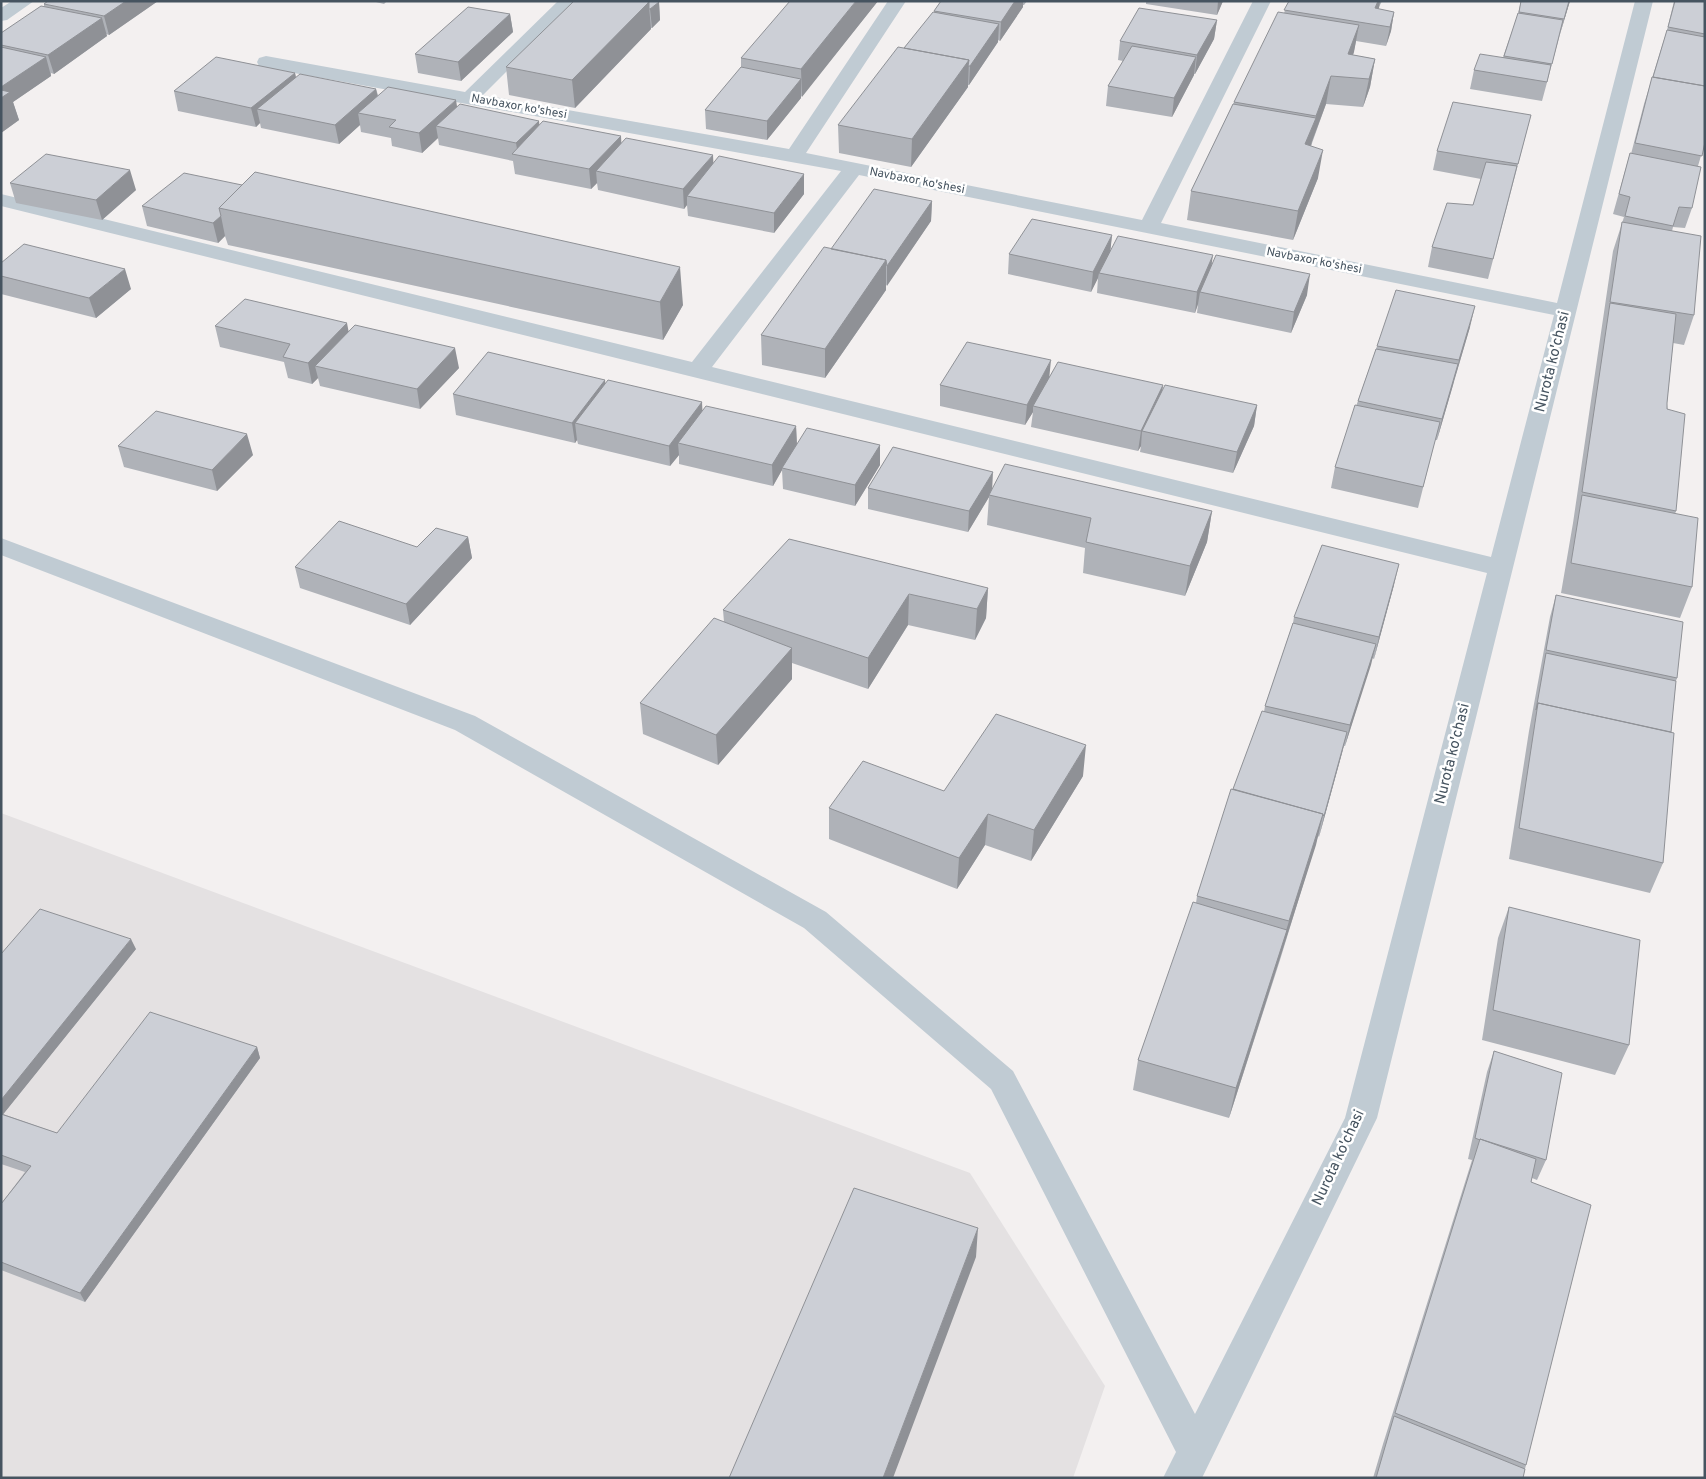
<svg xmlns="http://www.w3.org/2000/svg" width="1706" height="1479" font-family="Overpass,sans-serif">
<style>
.education{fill:#e4e1e2}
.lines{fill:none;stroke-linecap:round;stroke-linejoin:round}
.minor{fill:#c0cbd3;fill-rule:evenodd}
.wall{fill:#afb2b8}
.shaded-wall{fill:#8f9196}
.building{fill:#cccfd6;stroke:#8f9196}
.labels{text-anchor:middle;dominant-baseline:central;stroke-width:5;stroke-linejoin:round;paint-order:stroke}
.far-street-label{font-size:12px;fill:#465460;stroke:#fff}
.street-label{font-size:15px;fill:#465460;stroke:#fff}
</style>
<rect width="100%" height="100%" fill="#f3f0f0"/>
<!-- education -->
<path class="education" d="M1 813 970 1173 1105 1386 1073 1478H1Z"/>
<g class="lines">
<!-- minor -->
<path class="minor" d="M12 1H34L7 20 1 21V8Z
M558 1H577L483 95 789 149 888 1H906L806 153 1142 220 1253 1H1271L1161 223 1557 303 1635 1H1653L1377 1118 1202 1478H1163L1176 1452 991 1089 804 928 455 730 1 555V538L475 716 826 912 1013 1071 1195 1414 1345 1118 1487 573 1 206V194L692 362 841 171 266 68 259 66 257 62 259 58 266 56 465 92ZM859 175 1554 315 1491 557 712 367Z"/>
</g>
<!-- wall -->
<path class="wall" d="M158 1 109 35 106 34 107 36 54 74 51 73V76L13 102 19 120 1 133V33L44 6V4Z
M372 1H387L384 4Z
M878 1 801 97V98L767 140 706 129 705 110 741 68V58Z
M941 1H1027L1024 5H1023V7L1000 41 998 40V42L969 85H968V87L911 167 839 153 838 125 934 13V11Z
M1146 1H1223L1217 15 1146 4Z
M1289 1H1382L1378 9 1394 12 1391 31 1386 46 1356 41 1353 55 1375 59 1370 87 1363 107 1326 104 1311 146 1318 178 1293 240 1187 220 1191 191 1234 102 1284 13Z
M1521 1H1570L1560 34 1542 101 1470 89 1474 70 1503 57 1518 14Z
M1674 1H1705V142L1698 166 1692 208 1685 228 1673 227 1672 231 1694 315 1684 345 1673 343 1667 403 1676 511 1675 514 1692 587 1680 618 1561 593 1573 523 1613 251 1624 217 1613 214 1630 153 1631 154 1644 104 1667 30Z
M659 2 660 20 652 28H651V29L575 108 509 95 506 67Z
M510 14 513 32 461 81 418 73 415 54Z
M1217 20 1214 39 1195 74H1194V75L1172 117 1106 106 1108 86 1123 61 1118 60 1120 41Z
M295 73 296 78 376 89 378 95 457 106 539 125 714 163 804 194 774 233 688 216 687 205 684 209 598 190 597 183 591 189 515 174 513 161 439 145 438 138 422 153 392 146 391 138 361 132 360 125 339 144 261 128 260 123 256 127 178 111 174 91Z
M1531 115 1488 279 1428 267 1432 247 1473 205 1481 179 1433 170 1437 151Z
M10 183 136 190 102 220 16 203Z
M242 185 683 305 663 340 228 245 225 236 218 243 147 226 142 206Z
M932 201 931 221 886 286V290L825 378 762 365 761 335 831 249Z
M1112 235 1110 251 1212 263 1307 295 1291 333 1197 313 1198 304 1195 313 1097 293 1098 278 1091 292 1008 274 1009 254Z
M1 263 131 289 96 318 1 294Z
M215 326 348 331 459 368 420 409 320 386 318 378 312 384 288 378 284 362 220 347Z
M1470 327 1437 440H1435L1418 508 1331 488 1335 467 1377 346Z
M1050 376 1163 385 1162 392 1257 405 1254 426 1233 473 1140 452 1141 446 1138 451 1031 427 1033 412 1025 425 940 406V385Z
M605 380V384L702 402V410L796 426 797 445H880V465L855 506 783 489 782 470 773 486 679 464V455L670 466 578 444 577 440 575 443 456 415 453 394Z
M118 446 253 455 217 491 124 467Z
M868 488 992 490 1212 511 1207 542 1185 596 1083 573 1085 548 987 525 989 497 968 532 868 509Z
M468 537 472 558 410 625 300 588 295 567 417 547Z
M1394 585 1374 659 1372 658 1345 746H1344L1319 837 1318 836 1280 960 1229 1118 1133 1090 1138 1060 1196 903 1197 896 1233 789 1264 712 1265 706 1293 623 1294 617Z
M988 588 986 618 975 640 908 625 868 689 792 663V679L718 765 643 734 640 703 724 622 723 610Z
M1556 595 1677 678 1676 681 1671 732 1663 863 1650 893 1509 859 1529 731 1550 617Z
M1083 776 1031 861 985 845 957 889 829 839V808L944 791Z
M1509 907 1629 1045 1615 1075 1482 1040 1498 938Z
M136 949 3 1114 57 1133 257 1047 260 1058 85 1302 1 1270V1204L25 1172 1 1164V954Z
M1494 1051 1546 1160 1537 1180 1532 1178 1531 1182 1526 1465 1525 1469 1523 1478H1373L1383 1444 1472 1160 1468 1159 1487 1072Z"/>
<!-- shaded-wall -->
<path class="shaded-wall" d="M126 1H158L109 35 104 16Z
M639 1H654L649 6 651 29 575 108 572 80Z
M856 1H878L802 97 801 69Z
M1015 1H1023V7L1000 41 1001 22Z
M1218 1H1223L1217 15Z
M1378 1H1380L1379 8 1372 24 1375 8Z
M1569 1H1570L1560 34 1542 101 1564 19Z
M659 2 660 20 652 28 650 9Z
M1394 12 1391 31 1386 46 1390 27Z
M510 14 513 32 461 81 458 62Z
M102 18 107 36 54 74 48 55Z
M1217 20 1214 39 1195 74 1197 55Z
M999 24 998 42 969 85 970 66Z
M1359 25 1354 52 1345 77 1348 54Z
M46 57 51 76 13 102 19 120 1 133V87Z
M1196 57 1194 75 1172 117 1174 98Z
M1375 59 1370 87 1363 107 1369 79Z
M969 60 968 87 911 167 912 139Z
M295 73 299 92 257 109 260 123 256 127 251 108Z
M1331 76 1326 104 1311 144 1316 116Z
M801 79V98L767 140V121Z
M376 89 380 108 358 113 360 125 339 144 335 125Z
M456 100 459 119 436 126 438 138 422 153 419 133Z
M1316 118 1311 146 1305 144Z
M539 121 541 140 518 155 516 143Z
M621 136 622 155 596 171 597 183 591 189 589 169Z
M1323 150 1318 178 1293 240 1298 211Z
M713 155 714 175 687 196V205L684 209 683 189Z
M130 170 136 190 102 220 96 200Z
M804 174V194L774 233V213Z
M932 201 931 221 887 286V266Z
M221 216 225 236 218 243 213 223Z
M1112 235 1110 255 1099 273 1098 278 1091 292 1093 272Z
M1213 255 1210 275 1200 292 1198 304 1195 313 1197 292Z
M886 260V290L825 378V349Z
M680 267 683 305 663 340 660 302Z
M125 269 131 289 96 318 89 298Z
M1310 274 1307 295 1291 333 1294 312Z
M1475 306 1470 327 1454 381 1459 360Z
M347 323 351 344 315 366 318 378 312 384 308 363Z
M455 348 459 368 420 409 417 389Z
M1051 360 1049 380 1033 406V412L1025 425 1027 405Z
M1458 364 1453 385 1437 440 1442 419Z
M605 380 607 400 575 423 577 440 575 443 572 423Z
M1163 385 1160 406 1142 431 1141 446 1138 451 1141 431Z
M702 402 703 422 678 443 679 455 670 466 669 446Z
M1257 405 1254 426 1233 473 1237 452Z
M796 426 797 446 782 468V470L773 486 772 465Z
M247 434 253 455 217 491 212 470Z
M880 445V465L855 506V485Z
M993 472 992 492 989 495V497L968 532 969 511Z
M1212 511 1207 542 1185 596 1190 566Z
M468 537 472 558 410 625 406 604Z
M1399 564 1394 585 1374 659 1379 637Z
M988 588 986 618 975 640 977 609Z
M909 594 908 625 868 689V658Z
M1376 644 1371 665 1345 746 1350 725Z
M792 648V679L718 765 716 735Z
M1347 732 1342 753 1319 837 1324 816Z
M1086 745 1083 776 1031 861 1034 830Z
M988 814 985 845 957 889 959 858Z
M1323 814 1316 845 1229 1118 1236 1088Z
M131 939 136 949 1 1117V1100Z
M257 1047 260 1058 85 1302 80 1293Z
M978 1228 976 1257 893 1478H883Z"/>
<!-- building -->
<path class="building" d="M48 1H126L104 16 44 4Z
M574 1H644L649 2 572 80 506 67Z
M644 1H657L659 2 650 9H649V2Z
M790 1H856L801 69 741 58Z
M941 1H1015L1001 22 934 11Z
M1289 1H1378L1375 8 1394 12 1390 27 1284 10Z
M1521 1H1569L1564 19 1519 12Z
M1675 1H1705V34L1668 27Z
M41 6 102 18 48 55 1 45V33Z
M468 7 510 14 458 62 415 54Z
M1139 8 1217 20 1197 55 1120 41Z
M933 12 999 24 970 66H968L969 60 904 48Z
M1278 12 1359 25 1348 54 1375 59 1369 79 1331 76 1316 116 1234 102Z
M1518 13 1563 20 1552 64 1504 56Z
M1667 30 1705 37V86L1653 77Z
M1132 46 1196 57 1174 98 1108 86Z
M1 47 46 57 1 87Z
M898 47 969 60 912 139 838 125Z
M1480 54 1551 65 1547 82 1474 70Z
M216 57 295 73 251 108 174 91Z
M741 67 801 79 767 121 705 110Z
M300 74 376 89 335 125 257 109Z
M1652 77 1705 86V142L1702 156 1635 143Z
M388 87 456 100 419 133 389 127 396 120 358 113Z
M1 90 10 92 1 98Z
M1453 102 1531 115 1518 164 1437 151Z
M460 104 539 121 516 143 436 126Z
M1233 104 1316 118 1305 144 1323 150 1298 211 1191 191Z
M543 121 621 136 589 169 512 154Z
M626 138 713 155 683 189 596 171Z
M1630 153 1701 167 1692 208 1679 207 1673 226 1625 216 1630 197 1619 194Z
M46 154 130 170 96 200 10 183Z
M719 156 804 174 774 213 687 196Z
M1486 162 1517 166 1493 259 1432 247 1447 203 1473 205Z
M255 172 680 267 660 302 219 208Z
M184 173 242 185 219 208 221 216 213 223 142 206Z
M874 189 932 201 887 266 886 260 831 249Z
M1032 219 1112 235 1093 272 1009 254Z
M1622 222 1701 236 1694 315 1610 302Z
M1118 236 1213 255 1197 292 1099 273Z
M24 244 125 269 89 298 1 276V263Z
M824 247 886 260 825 349 761 335Z
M1216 255 1310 274 1294 312 1200 292Z
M1396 290 1475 306 1459 360 1377 346Z
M245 299 347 323 308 363 283 357 290 344 215 326Z
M1610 303 1676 314 1667 403V409L1685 414 1676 511 1582 492Z
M355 325 455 348 417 389 315 366Z
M967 342 1051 360 1027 405 940 385Z
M1376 349 1458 364 1442 419 1358 401Z
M488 352 605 380 572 423 453 394Z
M1058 362 1163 385 1141 431 1033 406Z
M608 380 702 402 669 446 575 423Z
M1165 385 1257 405 1237 452 1142 431Z
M1355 405 1440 422 1423 487 1335 467Z
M706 406 796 426 772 465 678 443Z
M156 411 247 434 212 470 118 446Z
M807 428 880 445 855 485 782 468Z
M893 447 993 472 969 511 868 488Z
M1005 464 1212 511 1190 566 1086 542 1091 518 989 495Z
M1582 495 1698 518 1692 587 1571 563Z
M339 521 417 547 436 528 468 537 406 604 295 567Z
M789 539 988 588 977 609 909 594 868 658 723 610Z
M1322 545 1399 564 1379 637 1294 617Z
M1556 595 1683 622 1677 678 1546 650Z
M714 618 792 648 716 735 640 703Z
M1293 623 1376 644 1350 725 1265 706Z
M1546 653 1676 681 1671 732 1538 703 1536 710Z
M1538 703 1674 733 1663 863 1519 828Z
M1262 711 1347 732 1324 816 1323 815V814L1233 789Z
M996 714 1086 745 1034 830 988 814 959 858 829 808 863 761 944 791Z
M1231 789 1323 814 1289 921 1197 896Z
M1193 902 1287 930 1236 1088 1138 1060Z
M1509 907 1640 940 1629 1045 1493 1010Z
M40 909 131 939 1 1100V954Z
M150 1012 257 1047 80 1293 1 1262V1204L31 1166 1 1155V1114L57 1133Z
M1494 1051 1562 1073 1546 1160 1499 1145 1480 1139V1140L1475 1138Z
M1480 1139 1536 1159 1531 1182 1591 1205 1526 1465 1395 1413Z
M854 1188 978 1228 883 1478H729Z
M1394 1416 1525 1469 1523 1478H1376Z"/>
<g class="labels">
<!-- far-street labels -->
<g class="far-street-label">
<text transform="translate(519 107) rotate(10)">Navbaxor ko'shesi</text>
<text transform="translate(917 181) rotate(11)">Navbaxor ko'shesi</text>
<text transform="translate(1314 261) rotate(11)">Navbaxor ko'shesi</text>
</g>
<!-- street labels -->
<g class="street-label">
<text transform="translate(1553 362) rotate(-76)">Nurota ko'chasi</text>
<text transform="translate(1453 754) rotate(-76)">Nurota ko'chasi</text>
<text transform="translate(1339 1158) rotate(-65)">Nurota ko'chasi</text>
</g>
</g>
<!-- border -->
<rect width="1706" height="1479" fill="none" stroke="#465460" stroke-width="5"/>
</svg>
